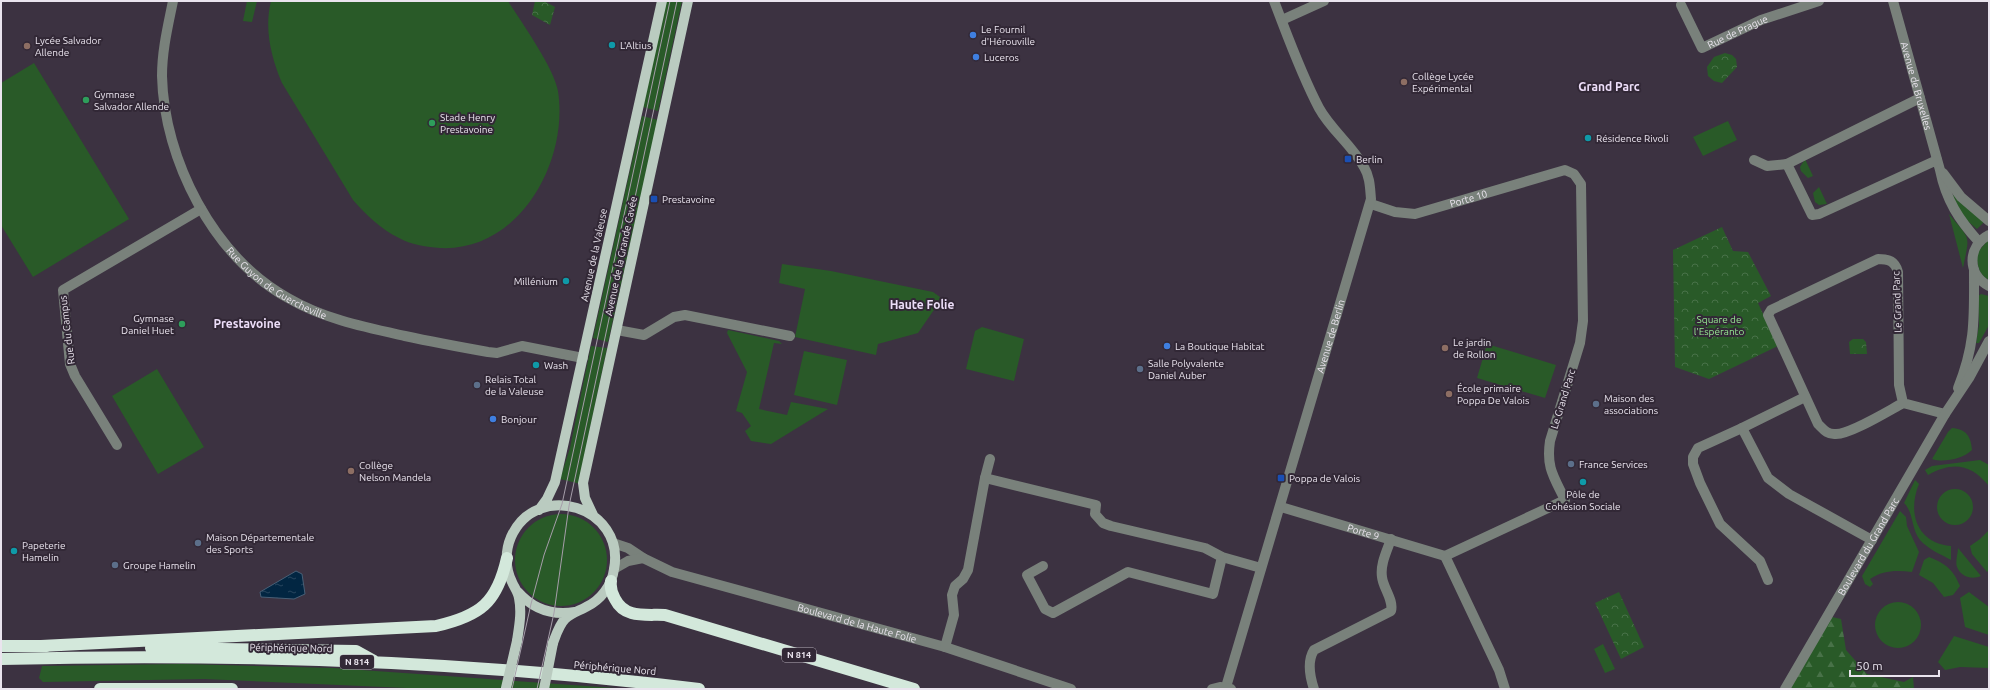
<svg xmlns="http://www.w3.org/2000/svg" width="1990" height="690" font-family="Ubuntu,sans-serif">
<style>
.green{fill:#295a28}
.forest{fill:url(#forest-firs)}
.park{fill:url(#park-crowns)}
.water{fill:url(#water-ripples);stroke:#485f76}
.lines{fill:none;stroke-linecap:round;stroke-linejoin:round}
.minor{stroke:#79817b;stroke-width:10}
.major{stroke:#bacbc0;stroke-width:10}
.highway{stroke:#d3e8db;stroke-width:12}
.tram{stroke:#a69eaa;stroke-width:1}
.major-bridge{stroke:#bacbc0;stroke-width:10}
.shop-dot{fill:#3f7fe0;stroke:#322836;stroke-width:1.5}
.culture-dot{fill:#0f9aa8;stroke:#322836;stroke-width:1.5}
.education-dot{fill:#8d6e63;stroke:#322836;stroke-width:1.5}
.leisure-dot{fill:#2e9e5b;stroke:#322836;stroke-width:1.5}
.transit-dot{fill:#1a4fb4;stroke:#322836;stroke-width:1.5}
.service-dot{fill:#5c6f8a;stroke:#322836;stroke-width:1.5}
.labels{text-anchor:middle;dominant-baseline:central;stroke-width:4;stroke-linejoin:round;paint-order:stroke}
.shield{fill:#322836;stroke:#b3acb7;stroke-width:1}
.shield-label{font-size:9px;font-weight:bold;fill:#eae4ee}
.poi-label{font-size:10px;fill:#eae4ee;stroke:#322836;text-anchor:start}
.street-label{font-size:10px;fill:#eae4ee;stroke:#322836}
.park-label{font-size:10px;fill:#98e994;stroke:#322836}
.quarter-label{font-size:12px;font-weight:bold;fill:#ecddf8;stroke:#322836}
</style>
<defs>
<pattern id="forest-firs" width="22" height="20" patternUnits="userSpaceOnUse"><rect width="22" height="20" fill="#295a28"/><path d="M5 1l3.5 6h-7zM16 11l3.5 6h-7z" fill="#487248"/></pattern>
<pattern id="park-crowns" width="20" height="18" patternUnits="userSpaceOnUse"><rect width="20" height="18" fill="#295a28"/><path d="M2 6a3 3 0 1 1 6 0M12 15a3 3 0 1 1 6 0" fill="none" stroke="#487248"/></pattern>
<pattern id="water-ripples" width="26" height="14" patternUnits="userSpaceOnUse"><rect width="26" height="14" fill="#022642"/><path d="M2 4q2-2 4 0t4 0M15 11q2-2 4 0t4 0" fill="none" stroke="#27455e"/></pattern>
</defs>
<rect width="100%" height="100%" fill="#3c3241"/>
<!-- green -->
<path class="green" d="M247 1H257L252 22 243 21Z
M271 1H508C522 23 554 68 558 91 569 162 519 252 440 248 427 247 412 245 399 238 381 229 366 215 353 200L282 83C271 57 264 29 271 1Z
M666 1H682L658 111 643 107Z
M34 63 129 219 33 277 1 225V83Z
M642 116 658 120 608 342 593 338Z
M1728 121 1737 140 1703 156 1693 137Z
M1805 159 1813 176 1808 178 1801 171 1800 167Z
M1819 187 1827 204 1819 205 1815 202 1813 193Z
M1954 195 1983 221V223L1977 229 1964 218 1952 196Z
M1949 214C1971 241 1970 233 1963 268Z
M1989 239V280C1978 274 1978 266 1976 254Z
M782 264 831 271 933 292 940 297 938 304 918 333 878 344 876 355 795 337 805 289 779 283Z
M1981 294 1989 296V325L1979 343H1976L1979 325 1978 296Z
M982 327 1024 339 1014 381 966 369 975 331Z
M728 330 779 341 782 344 774 343 759 409 787 415 791 402 828 409 771 444 751 441 745 431 751 426 742 413 736 411 747 372 727 333Z
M1487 344 1556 365 1545 398 1477 378Z
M591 346 607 348 581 471V484L560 479 570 448Z
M804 351 847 360 837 405 794 395Z
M157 369 204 447 158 474 112 396Z
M1952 428C1966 429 1971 436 1972 450 1963 459 1943 463 1932 459L1948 432Z
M1980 460 1989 465V486C1971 464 1953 461 1928 475L1925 470 1932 466Z
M1915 480 1919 484C1907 513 1917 543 1951 546V560C1940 554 1928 549 1920 540 1911 529 1914 513 1904 503Z
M1937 507a18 18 0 1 1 36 0a18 18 0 1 1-36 0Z
M1900 511 1906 517 1907 526 1919 552 1912 572C1897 570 1883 570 1870 579L1873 584 1870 587 1865 584 1862 576Z
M515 560a46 46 0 1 1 92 0a46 46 0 1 1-92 0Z
M1989 530V570L1987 572 1972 554 1970 546 1980 539Z
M1958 548 1981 576C1972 580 1961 577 1957 567 1955 562 1958 553 1958 548Z
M1929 557C1946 564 1953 569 1960 586L1953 595 1944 597 1933 583 1919 575 1924 560Z
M1969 592 1989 607V635L1965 627 1960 598Z
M1875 625a23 23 0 1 1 46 0a23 23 0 1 1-46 0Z
M1954 636 1989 647V668L1960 667 1945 670 1938 662Z
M1603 644 1615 669 1605 673 1594 649Z
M183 664 333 668 629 689H429L204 679 43 682 39 678 42 666Z"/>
<!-- forest -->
<path class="forest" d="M1832 617 1841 619 1846 650 1867 674 1904 682 1913 677 1914 689H1789Z"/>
<!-- park -->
<path class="park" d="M535 1H544L555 7 550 25 532 15Z
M1725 53 1732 55 1736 59 1737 67 1722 83 1714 81 1708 76 1707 67 1714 57Z
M1722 227 1733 251 1748 252 1771 296 1758 303 1778 346 1709 379 1675 367 1673 250Z
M1853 339H1863L1866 342 1867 354H1850L1849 342Z
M1619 592 1644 647 1621 659 1595 603Z"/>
<!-- water -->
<path class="water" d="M296 571 302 574 305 594 294 599 261 597 260 592Z"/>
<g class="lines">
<!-- minor -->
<g class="minor">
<path id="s1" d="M173 1C168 26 162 50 162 76 164 160 213 256 288 298 324 319 364 327 405 336 433 342 460 347 488 352L497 353 522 346 583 358"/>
<path id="s2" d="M1893 1 1940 170C1946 200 1959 220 1979 242"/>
<path id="s3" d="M1681 5 1702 48 1761 20 1819 1"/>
<path d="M1282 20 1324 1"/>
<path d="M1920 98 1787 164 1812 215 1819 214 1937 160"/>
<path d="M1754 160 1767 166 1787 164"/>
<path d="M1943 173 1961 197 1989 221"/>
<path id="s4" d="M1371 204 1395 212 1415 214 1565 170 1574 174 1581 184 1583 321 1580 343 1550 441C1546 468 1554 477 1565 500L1445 556"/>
<path d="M1989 235C1967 246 1967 275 1989 286"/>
<path d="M617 330 644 335 674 317 685 315 790 336"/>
<path d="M1958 388C1976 343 1974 317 1974 270"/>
<path d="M1805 397 1742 428 1768 478 1789 494 1872 540"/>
<path d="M1903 403 1899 385 1898 272C1895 261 1889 259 1878 259L1771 310 1768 315 1818 424C1823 429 1827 435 1836 434 1851 434 1888 411 1903 403L1945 414"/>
<path d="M1742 428 1698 448 1693 457V464L1700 483 1720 524 1760 561 1768 580"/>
<path d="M117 445 75 376 70 364 63 290 201 209"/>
<path d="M985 478 1096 505 1095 514 1103 523 1111 526 1205 548 1222 557 1261 568"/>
<path id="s5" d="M1281 507 1445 556"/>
<path id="s6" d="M613 543 628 548 643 558 672 572 945 647 1071 689"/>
<path d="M1445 556 1499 670 1505 689"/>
<path d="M1043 566 1027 575 1045 609 1053 613 1128 572 1213 594 1222 557"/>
<path d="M614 569 628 561 643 558"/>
<path d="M945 647 954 615 952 595 955 586 963 579 968 570 985 478 990 459"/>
<path id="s7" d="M1226 687 1371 199C1370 188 1370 177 1364 167 1352 145 1331 130 1319 108 1301 74 1288 37 1274 1"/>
<path d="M1212 689 1220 687 1231 689"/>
<path d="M1314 689C1310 677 1307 661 1314 650L1391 611C1394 600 1383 588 1382 577 1380 564 1387 551 1391 539"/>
<path id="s8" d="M1785 689 1945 414 1969 378 1989 341"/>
</g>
<!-- major -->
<path class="major" d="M539 510 547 499 555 482 662 1
M593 515 585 498 583 483 688 1
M518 592C533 609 551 616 575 612
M517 641C519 627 522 613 519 598 518 592 514 587 512 582 505 568 505 551 511 537 537 479 626 507 614 569 612 585 601 600 586 607 579 611 571 613 565 619 559 625 556 635 553 643"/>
<!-- highway -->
<path class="highway" d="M611 581C610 588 612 594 615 599 625 619 646 614 665 615L914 689
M1 646H48
M41 646 436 626C480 616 497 603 507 558
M151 648 356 651 374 661
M1 659C233 653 468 661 699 689
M100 689H232"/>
<!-- tram -->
<path class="tram" d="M512 689 531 604 544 555 562 504 670 1
M537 689 554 613 569 506 677 1"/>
<!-- major-bridge -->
<path class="major-bridge" d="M506 688 517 641
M544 689 553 643"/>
</g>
<!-- markers -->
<g class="shop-dot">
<circle cx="973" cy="35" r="4"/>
<circle cx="976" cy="57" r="4"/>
<circle cx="1167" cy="346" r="4"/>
<circle cx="493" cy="419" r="4"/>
</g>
<g class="culture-dot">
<circle cx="612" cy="45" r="4"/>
<circle cx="1588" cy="138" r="4"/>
<circle cx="566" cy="281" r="4"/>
<circle cx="536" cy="365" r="4"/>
<circle cx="1583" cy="482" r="4"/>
<circle cx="14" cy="551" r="4"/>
</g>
<g class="education-dot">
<circle cx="27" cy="46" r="4"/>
<circle cx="1404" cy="82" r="4"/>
<circle cx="1445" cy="348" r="4"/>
<circle cx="1449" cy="394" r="4"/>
<circle cx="351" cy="471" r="4"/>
</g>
<g class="leisure-dot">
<circle cx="86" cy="100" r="4"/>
<circle cx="432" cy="123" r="4"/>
<circle cx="182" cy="324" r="4"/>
</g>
<g class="transit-dot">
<rect x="1344" y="155" width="8" height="8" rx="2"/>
<rect x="650" y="195" width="8" height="8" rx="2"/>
<rect x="1277" y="474" width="8" height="8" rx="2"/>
</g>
<g class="service-dot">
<circle cx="1140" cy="369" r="4"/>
<circle cx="477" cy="385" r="4"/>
<circle cx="1596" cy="404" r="4"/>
<circle cx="1571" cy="464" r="4"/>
<circle cx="198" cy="543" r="4"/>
<circle cx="115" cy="565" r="4"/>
</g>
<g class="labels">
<!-- shield labels -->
<g class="shield">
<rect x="782" y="648" width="34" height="14" rx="3"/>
<rect x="340" y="655" width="34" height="14" rx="3"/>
</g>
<g class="shield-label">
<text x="799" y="655">N 814</text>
<text x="357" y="662">N 814</text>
</g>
<!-- poi labels -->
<g class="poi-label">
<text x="981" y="29">Le Fournil<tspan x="981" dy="12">d'Hérouville</tspan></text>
<text x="35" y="40">Lycée Salvador<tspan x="35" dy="12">Allende</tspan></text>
<text x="620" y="45">L'Altius</text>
<text x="984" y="57">Luceros</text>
<text x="1412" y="76">Collège Lycée<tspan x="1412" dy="12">Expérimental</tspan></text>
<text x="94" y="94">Gymnase<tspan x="94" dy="12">Salvador Allende</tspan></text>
<text x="440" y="117">Stade Henry<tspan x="440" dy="12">Prestavoine</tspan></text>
<text x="1596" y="138">Résidence Rivoli</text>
<text x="1356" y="159">Berlin</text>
<text x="662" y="199">Prestavoine</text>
<text x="558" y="281" text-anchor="end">Millénium</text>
<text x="174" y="318" text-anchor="end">Gymnase<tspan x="174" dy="12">Daniel Huet</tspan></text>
<text x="1453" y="342">Le jardin<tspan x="1453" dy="12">de Rollon</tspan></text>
<text x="1175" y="346">La Boutique Habitat</text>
<text x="1148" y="363">Salle Polyvalente<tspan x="1148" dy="12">Daniel Auber</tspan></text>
<text x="544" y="365">Wash</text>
<text x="485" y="379">Relais Total<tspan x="485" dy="12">de la Valeuse</tspan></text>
<text x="1457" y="388">École primaire<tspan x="1457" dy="12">Poppa De Valois</tspan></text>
<text x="1604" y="398">Maison des<tspan x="1604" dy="12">associations</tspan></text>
<text x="501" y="419">Bonjour</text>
<text x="1579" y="464">France Services</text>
<text x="359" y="465">Collège<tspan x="359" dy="12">Nelson Mandela</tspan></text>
<text x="1289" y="478">Poppa de Valois</text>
<text x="1583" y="494" text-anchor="middle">Pôle de<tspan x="1583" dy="12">Cohésion Sociale</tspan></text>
<text x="206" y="537">Maison Départementale<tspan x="206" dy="12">des Sports</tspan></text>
<text x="22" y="545">Papeterie<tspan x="22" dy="12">Hamelin</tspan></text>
<text x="123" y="565">Groupe Hamelin</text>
</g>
<!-- street labels -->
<g class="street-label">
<text stroke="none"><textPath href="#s3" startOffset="87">Rue de Prague</textPath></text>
<text stroke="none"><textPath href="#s2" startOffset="88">Avenue de Bruxelles</textPath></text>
<text stroke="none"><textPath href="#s4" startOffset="101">Porte 10</textPath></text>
<text transform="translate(594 255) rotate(-78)">Avenue de la Valeuse</text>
<text transform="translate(621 256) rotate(-78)">Avenue de la Grande Cavée</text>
<text stroke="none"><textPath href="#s1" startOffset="324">Rue Guyon de Guercheville</textPath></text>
<text transform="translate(1897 302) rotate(-92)">Le Grand Parc</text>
<text transform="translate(67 330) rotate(-97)">Rue du Campus</text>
<text stroke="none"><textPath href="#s7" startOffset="366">Avenue de Berlin</textPath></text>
<text transform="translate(1563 399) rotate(-73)">Le Grand Parc</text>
<text stroke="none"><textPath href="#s5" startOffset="86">Porte 9</textPath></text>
<text stroke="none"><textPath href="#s8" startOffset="165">Boulevard du Grand Parc</textPath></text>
<text stroke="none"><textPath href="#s6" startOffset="258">Boulevard de la Haute Folie</textPath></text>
<text transform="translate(291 648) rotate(1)">Périphérique Nord</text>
<text transform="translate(615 668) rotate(5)">Périphérique Nord</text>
</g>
<!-- park labels -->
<g class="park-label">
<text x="1719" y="319">Square de<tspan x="1719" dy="12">l'Espéranto</tspan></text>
</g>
<!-- quarter labels -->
<g class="quarter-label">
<text x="1609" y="86">Grand Parc</text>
<text x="922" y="304">Haute Folie</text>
<text x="247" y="323">Prestavoine</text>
</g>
</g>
<!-- border -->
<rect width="1990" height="690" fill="none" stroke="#eae4ee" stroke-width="4"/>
<!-- scale -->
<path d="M1850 670v6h89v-6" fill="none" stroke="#eae4ee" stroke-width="2"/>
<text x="1856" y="670" font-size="12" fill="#eae4ee" stroke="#322836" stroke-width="3" paint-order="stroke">50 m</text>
</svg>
